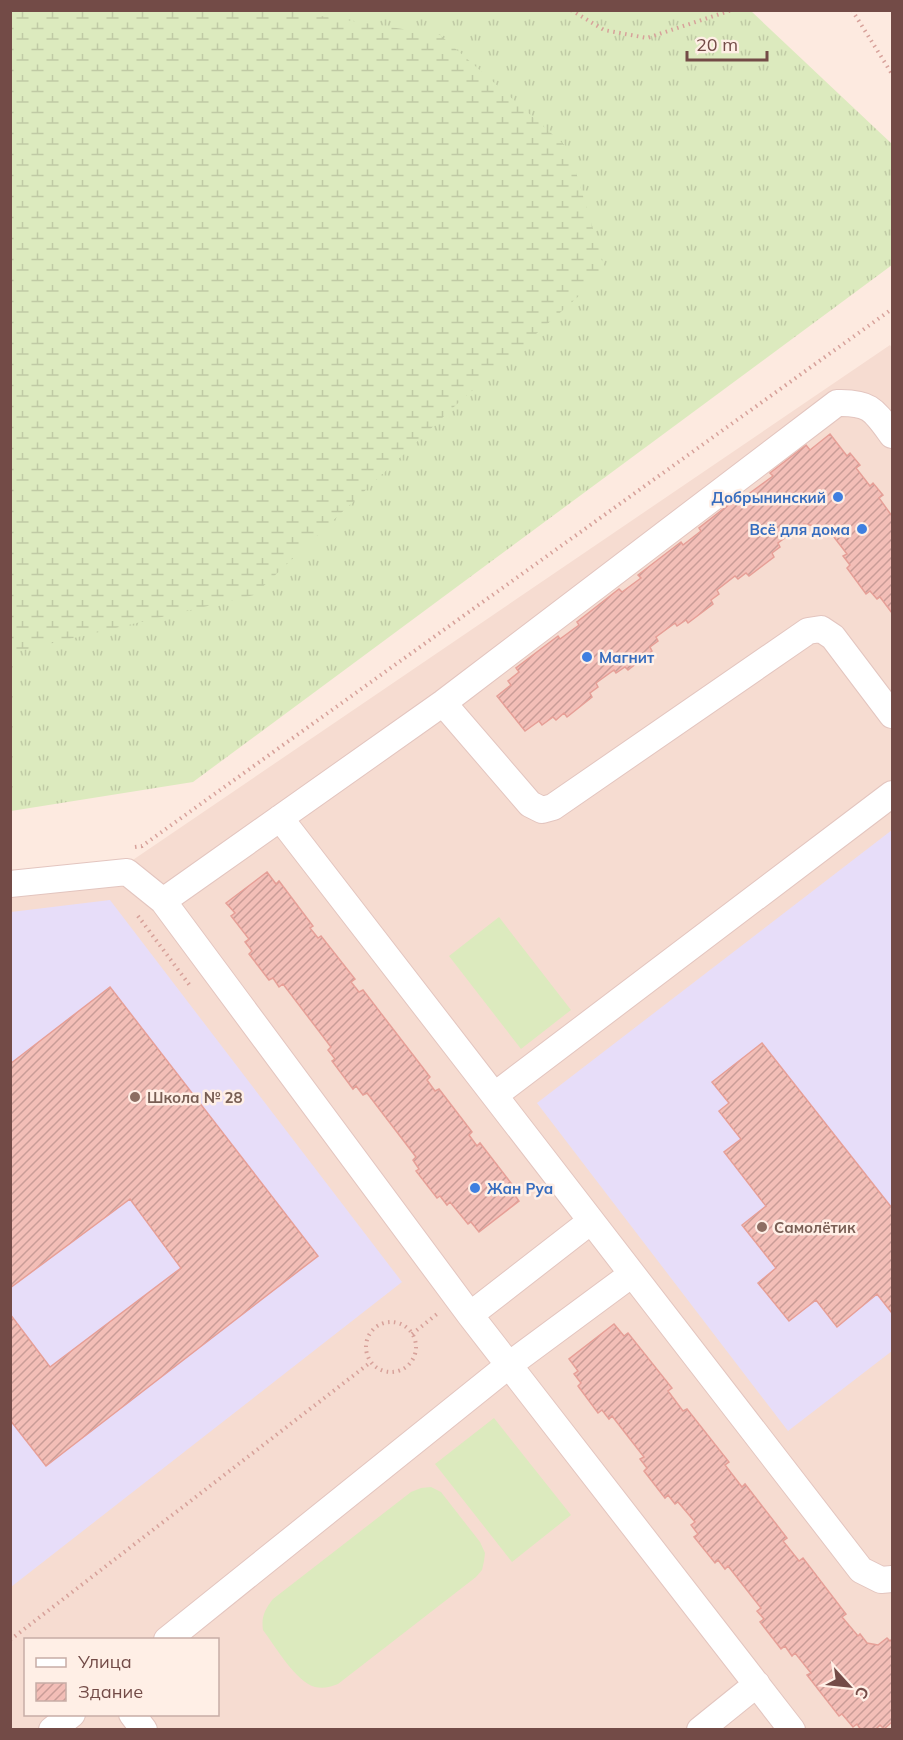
<svg xmlns="http://www.w3.org/2000/svg" width="903" height="1740" font-family="Mulish,sans-serif">
<style>
.residential{fill:#f6dcd1;fill-rule:evenodd}
.education{fill:#e7ddf9}
.grass{fill:url(#grass-tufts)}
.wetland{fill:url(#wetland-marsh)}
.garden{fill:#dceabe}
.building{fill:url(#building-hatch);stroke:#e69f97;stroke-width:1.5}
.lines{fill:none;stroke-linecap:round;stroke-linejoin:round}
.minor-casing{stroke:#e3c5bf;stroke-width:28}
.path{stroke:#d7a19a;stroke-width:4;stroke-dasharray:1.5 4.5;stroke-linecap:butt}
.minor{stroke:#fff;stroke-width:26}
.shop-dot{fill:#3f7fe0;stroke:#ffefe6;stroke-width:2}
.education-dot{fill:#8d6e63;stroke:#ffefe6;stroke-width:2}
.labels{text-anchor:middle;dominant-baseline:central;stroke-width:5;stroke-linejoin:round;paint-order:stroke}
.shop-label{font-size:15px;font-weight:bold;fill:#366cbe;stroke:#ffefe6;text-anchor:end}
.education-label{font-size:15px;font-weight:bold;fill:#785e54;stroke:#ffefe6;text-anchor:start}
</style>
<defs>
<pattern id="grass-tufts" width="24" height="20" patternUnits="userSpaceOnUse" patternTransform="scale(1.5)"><rect width="24" height="20" fill="#dceabe"/><path d="M3 7l-1-3M5 7V3M7 7l1-3M15 17l-1-3M17 17v-4M19 17l1-3" fill="none" stroke="#c0caa5"/></pattern>
<pattern id="wetland-marsh" width="20" height="14" patternUnits="userSpaceOnUse" patternTransform="scale(1.5)"><rect width="20" height="14" fill="#dceabe"/><path d="M1 5h8M5 5V1M11 12h8M15 12V8" fill="none" stroke="#c0caa5"/></pattern>
<pattern id="building-hatch" width="6" height="6" patternUnits="userSpaceOnUse" patternTransform="scale(1.5)"><rect width="6" height="6" fill="#f3beb7"/><path d="M-1 1l2-2M0 6l6-6M5 7l2-2" fill="none" stroke="#c99c97"/></pattern>
</defs>
<rect width="100%" height="100%" fill="#fdeae0"/>
<!-- residential -->
<path class="residential" d="M890 345 892 348V1729H11L10 870 121 868ZM26 1640H218V1714H26Z"/>
<!-- education -->
<path class="education" d="M892 830V1351L788 1431 537 1103Z
M110 900 402 1282 11 1587V912Z"/>
<!-- grass -->
<path class="grass" d="M11 11H751L892 144V265L193 782 11 811Z"/>
<!-- wetland -->
<path class="wetland" d="M10 11H290L440 35 569 149 606 272 457 404 254 595 11 653Z"/>
<!-- garden -->
<path class="garden" d="M499 917 571 1010 521 1049 449 956Z
M494 1418 571 1515 512 1562 435 1464Z
M431 1487 441 1492 480 1542 485 1553 484 1561 482 1570 476 1577 338 1684C330 1687 323 1689 315 1687 296 1682 275 1646 263 1630 261 1617 265 1609 273 1599L411 1492 421 1488Z"/>
<!-- building -->
<path class="building" d="M830 434 847 456 850 453 860 465 856 468 870 486 873 483 883 495 879 498 892 516V613L880 597 877 599 870 591 866 594 847 568 850 565 843 556 847 554 827 528 804 524 778 543 780 547 772 553 774 557 749 576 746 573 738 579 735 576 717 590 719 594 711 600 713 604 688 623 686 620 677 626 675 623 656 637 658 641 650 647 652 651 628 670 625 667 616 673 614 670 596 683 598 687 590 693 592 697 567 717 564 713 556 720 553 717 542 725 539 721 525 731 497 696 511 685 508 681 519 672 516 668 558 636 560 639 579 625 577 622 619 589 622 592 641 578 638 575 681 542 683 545 701 531 699 528 741 495 743 498 773 476 770 473 806 445 810 450Z
M267 872 276 884 279 881 313 926 310 928 318 938 321 936 355 979 351 982 359 992 363 990 430 1077 427 1080 435 1091 439 1089 472 1132 469 1135 477 1146 480 1143 514 1187 511 1190 519 1201 479 1232 471 1222 468 1224 450 1202 447 1205 440 1196 437 1198 416 1171 419 1169 413 1160 416 1157 367 1093 363 1095 356 1086 353 1089 332 1061 335 1059 328 1050 331 1047 283 984 279 987 273 978 269 980 249 954 252 951 245 942 249 939 231 916 235 913 226 903Z
M110 987 318 1256 46 1466 10 1420V1314L50 1367 181 1268 130 1199 10 1288V1064Z
M762 1043 892 1208V1313L877 1294 837 1327 816 1300 789 1321 758 1283 776 1268 742 1225 766 1206 724 1152 741 1139 719 1111 729 1103 712 1082Z
M614 1324 624 1336 628 1333 672 1388 668 1391 683 1411 687 1409 729 1462 725 1465 742 1487 745 1484 787 1538 783 1541 799 1561 803 1558 846 1614 842 1617 858 1636 860 1634 867 1643 878 1645 887 1638 890 1641 892 1639V1722L884 1729 880 1725 875 1730H861L857 1724 853 1727 842 1714 839 1716 807 1675 811 1673 795 1653 792 1656 785 1646 781 1649 760 1622 764 1619 757 1611 761 1608 728 1566 725 1569 718 1560 715 1563 694 1537 698 1534 691 1525 695 1522 678 1502 675 1504 668 1495 665 1498 644 1471 647 1468 640 1459 644 1457 612 1416 609 1419 602 1410 598 1413 578 1386 581 1383 574 1374 578 1371 569 1359Z"/>
<g class="lines">
<!-- minor casing -->
<g class="minor-casing">
<path id="minor" d="M443 703 530 804 542 810 553 807 808 631 821 629 833 637 892 715
M280 818 861 1570 881 1580 892 1579
M10 884 127 872 163 901 470 1315 792 1730
M163 901 443 703 837 403C870 402 874 410 892 435
M495 1095 892 794
M470 1315 591 1221
M167 1640 509 1365 632 1274
M132 1714 144 1730
M52 1730 72 1714
M700 1730 757 1684"/>
</g>
<!-- path -->
<path class="path" d="M571 10 604 30 647 38 732 10
M852 10 892 74
M135 847 142 846 892 309
M138 916 191 987
M366 1347a25 25 0 1 1 50 0a25 25 0 1 1-50 0Z
M412 1334 437 1314
M10 1640 371 1362"/>
<!-- minor -->
<use href="#minor" class="minor"/>
</g>
<!-- markers -->
<g class="shop-dot">
<circle cx="838" cy="497" r="6"/>
<circle cx="862" cy="529" r="6"/>
<circle cx="587" cy="657" r="6"/>
<circle cx="475" cy="1188" r="6"/>
</g>
<g class="education-dot">
<circle cx="135" cy="1097" r="6"/>
<circle cx="762" cy="1227" r="6"/>
</g>
<g class="labels">
<!-- shop labels -->
<g class="shop-label">
<text x="826" y="497">Добрынинский</text>
<text x="850" y="529">Всё для дома</text>
<text x="599" y="657" text-anchor="start">Магнит</text>
<text x="487" y="1188" text-anchor="start">Жан Руа</text>
</g>
<!-- education labels -->
<g class="education-label">
<text x="147" y="1097">Школа № 28</text>
<text x="774" y="1227">Самолётик</text>
</g>
</g>
<!-- border -->
<rect width="903" height="1740" fill="none" stroke="#734b47" stroke-width="24"/>
<!-- legend -->
<rect x="24" y="1638" width="195" height="78" fill="#ffefe6" stroke="#c7ada6" stroke-width="1.5"/>
<rect x="36" y="1658" width="30" height="9" fill="#ffffff" stroke="#c7ada6" stroke-width="1.5"/>
<text x="78" y="1668" font-size="18" fill="#734b47">Улица</text>
<rect x="36" y="1683" width="30" height="18" fill="url(#building-hatch)" stroke="#c7ada6" stroke-width="1.5"/>
<text x="78" y="1698" font-size="18" fill="#734b47">Здание</text>
<!-- north arrow -->
<g transform="translate(849 1686) rotate(117)" stroke="#ffefe6" stroke-width="4.5" paint-order="stroke">
<path d="M0-4.5L10 22L0 15L-10 22Z" fill="#734b47"/>
<text y="-9" font-size="16" font-weight="bold" text-anchor="middle" fill="#734b47">С</text>
</g>
<!-- scale -->
<path d="M687 51v9h80v-9" fill="none" stroke="#734b47" stroke-width="3"/>
<text x="696" y="51" font-size="18" fill="#734b47" stroke="#ffefe6" stroke-width="4.5" paint-order="stroke">20 m</text>
</svg>
